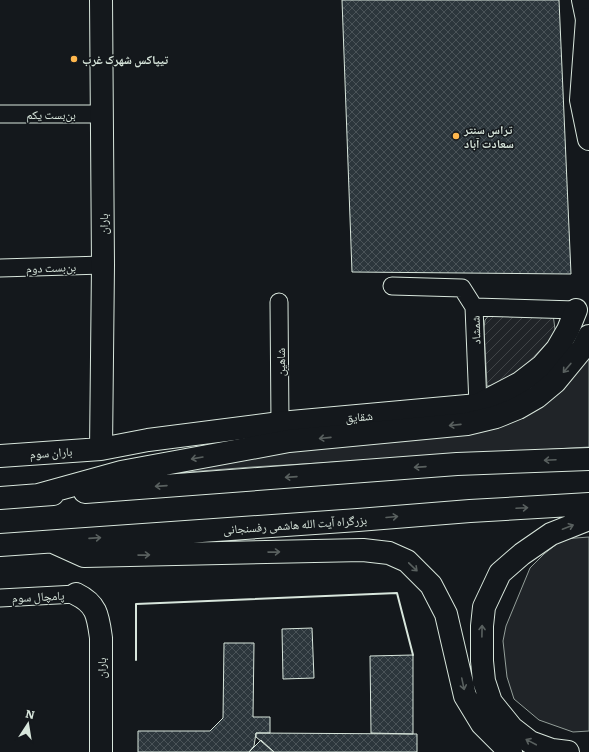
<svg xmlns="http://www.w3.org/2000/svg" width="589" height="752" font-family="Literata,'Noto Naskh Arabic',serif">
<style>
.grass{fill:#202428;stroke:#939e99}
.garden{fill:url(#garden-furrows);stroke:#939e99}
.building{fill:url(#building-cross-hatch);stroke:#d8e6dc}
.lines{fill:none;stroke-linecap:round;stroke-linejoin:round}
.minor-casing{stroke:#d8e6dc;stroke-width:19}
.tertiary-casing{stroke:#d8e6dc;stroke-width:24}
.secondary-casing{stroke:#d8e6dc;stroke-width:24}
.trunk-casing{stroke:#d8e6dc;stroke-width:24}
.minor{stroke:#14181c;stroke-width:17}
.tertiary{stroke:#14181c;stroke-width:22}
.secondary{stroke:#14181c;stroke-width:22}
.trunk{stroke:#14181c;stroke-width:22}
.wall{stroke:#d8e6dc;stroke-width:2}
.oneway{stroke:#59605f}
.poi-dot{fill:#ffb74d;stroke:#14181c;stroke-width:1.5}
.labels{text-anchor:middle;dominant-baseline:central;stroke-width:3;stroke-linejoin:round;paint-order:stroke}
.poi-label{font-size:12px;font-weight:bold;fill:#d8e6dc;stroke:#14181c;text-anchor:start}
.street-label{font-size:12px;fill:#d8e6dc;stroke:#14181c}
</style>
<defs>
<pattern id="garden-furrows" width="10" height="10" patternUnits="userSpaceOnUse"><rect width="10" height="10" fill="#202428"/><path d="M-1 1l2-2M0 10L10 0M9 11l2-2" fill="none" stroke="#404447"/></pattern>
<pattern id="building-cross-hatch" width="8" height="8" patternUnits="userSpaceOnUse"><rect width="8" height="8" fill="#2c363c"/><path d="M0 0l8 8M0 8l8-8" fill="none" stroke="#4a5358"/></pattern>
</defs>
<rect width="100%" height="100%" fill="#14181c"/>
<!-- grass -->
<path class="grass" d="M589 348V447L252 467 123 477 371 438Z
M589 537V731L573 732 539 720 514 699 507 677 503 641 506 626 530 568 544 554 563 539Z"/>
<!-- garden -->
<path class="garden" d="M490 314H553L556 337 544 354 497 386H487L484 328 485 320Z"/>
<!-- building -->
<path class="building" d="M342 0H559L571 274 352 272Z
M312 628 314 678 283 679 282 629Z
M224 643H254L253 717H270V733H256L254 746 249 752H138V731H210L223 718Z
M413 655V734L371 733 370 656Z
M256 733 417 734V752H274L256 737Z
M261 740 274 752H249Z"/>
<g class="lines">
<!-- minor casing -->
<g class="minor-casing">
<path id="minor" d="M0 114H102
M0 268 103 265
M392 286 462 288 474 307
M279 302 280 423
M474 307 576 310
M474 307 478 405
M0 598 76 594"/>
</g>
<!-- tertiary casing -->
<g class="tertiary-casing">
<path id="tertiary" d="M101 449 103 265 101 0
M0 456 101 449 148 440 280 423 478 405 520 383 542 366 557 349 568 330 576 310
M76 594C97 604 98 616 101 638V752"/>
</g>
<!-- secondary casing -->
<g class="secondary-casing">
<path id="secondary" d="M583 0 589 29"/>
</g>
<!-- trunk casing -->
<g class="trunk-casing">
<path id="trunk" d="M587 19 581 100 589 139
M85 492 457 464 589 459
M38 495 121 472 289 441 467 424 496 417 518 408 537 397 555 382 583 348 589 336
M0 498 53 494
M53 542 84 556 363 550 389 553 407 561 431 585 446 614 465 696 482 724 506 748 511 752
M0 545 358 520 470 511 589 504
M568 752 552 750 530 742 512 728 491 702 484 681 482 661V626L484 607 500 573 522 554 551 534 589 519"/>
</g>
<!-- minor -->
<use href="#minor" class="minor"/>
<!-- tertiary -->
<use href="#tertiary" class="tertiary"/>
<!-- secondary -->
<use href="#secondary" class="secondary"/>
<!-- trunk -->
<use href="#trunk" class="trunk"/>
<!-- wall -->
<path class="wall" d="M136 660V604L397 593 413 655"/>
</g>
<!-- one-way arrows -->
<defs><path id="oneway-shaft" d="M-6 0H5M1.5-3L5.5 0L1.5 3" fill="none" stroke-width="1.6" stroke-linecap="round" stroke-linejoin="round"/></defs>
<g class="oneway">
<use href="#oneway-shaft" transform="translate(567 368) rotate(130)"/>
<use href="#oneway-shaft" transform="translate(455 425) rotate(174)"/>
<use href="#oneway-shaft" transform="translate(325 438) rotate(174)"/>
<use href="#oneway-shaft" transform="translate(197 458) rotate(170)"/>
<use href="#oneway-shaft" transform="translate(550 460) rotate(177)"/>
<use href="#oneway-shaft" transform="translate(420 467) rotate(176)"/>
<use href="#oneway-shaft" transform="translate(291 477) rotate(176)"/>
<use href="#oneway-shaft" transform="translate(161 486) rotate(176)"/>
<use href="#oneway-shaft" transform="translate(522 508) rotate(-3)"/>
<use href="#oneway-shaft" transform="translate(392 517) rotate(-5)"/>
<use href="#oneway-shaft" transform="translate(568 527) rotate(-21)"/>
<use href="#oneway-shaft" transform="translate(95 538) rotate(-4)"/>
<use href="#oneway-shaft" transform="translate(274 552) rotate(-1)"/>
<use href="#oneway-shaft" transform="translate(144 555) rotate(-1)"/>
<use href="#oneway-shaft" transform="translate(413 567) rotate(44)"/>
<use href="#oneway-shaft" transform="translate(482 631) rotate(-89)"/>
<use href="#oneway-shaft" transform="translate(463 684) rotate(78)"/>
<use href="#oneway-shaft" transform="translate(531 742) rotate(-152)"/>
</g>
<!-- markers -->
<g class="poi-dot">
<circle cx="74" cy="59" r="4"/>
<circle cx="456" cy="136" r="4"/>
</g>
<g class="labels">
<!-- poi labels -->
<g class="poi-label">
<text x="82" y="59">تیپاکس شهرک غرب</text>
<text x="464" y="129">تراس سنتر<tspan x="464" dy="14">سعادت آباد</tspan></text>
</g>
<!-- street labels -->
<g class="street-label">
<text x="51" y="114">بن‌بست یکم</text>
<text transform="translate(103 224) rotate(-90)">باران</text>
<text transform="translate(51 267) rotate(-2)">بن‌بست دوم</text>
<text transform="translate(475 330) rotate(-92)">شمشاد</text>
<text transform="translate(280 362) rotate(-90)">شاهین</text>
<text transform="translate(359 416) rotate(-5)">شقایق</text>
<text transform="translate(51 452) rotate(-4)">باران سوم</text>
<text transform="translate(295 524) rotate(-4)">بزرگراه آیت الله هاشمی رفسنجانی</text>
<text transform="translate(38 596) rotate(-3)">پامچال سوم</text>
<text transform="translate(101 668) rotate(-90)">باران</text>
</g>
</g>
<!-- north arrow -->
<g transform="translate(28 724) rotate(12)" stroke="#14181c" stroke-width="3" paint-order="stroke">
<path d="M0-3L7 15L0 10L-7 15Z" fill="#d8e6dc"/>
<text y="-6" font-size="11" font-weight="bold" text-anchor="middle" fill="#d8e6dc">N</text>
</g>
</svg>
